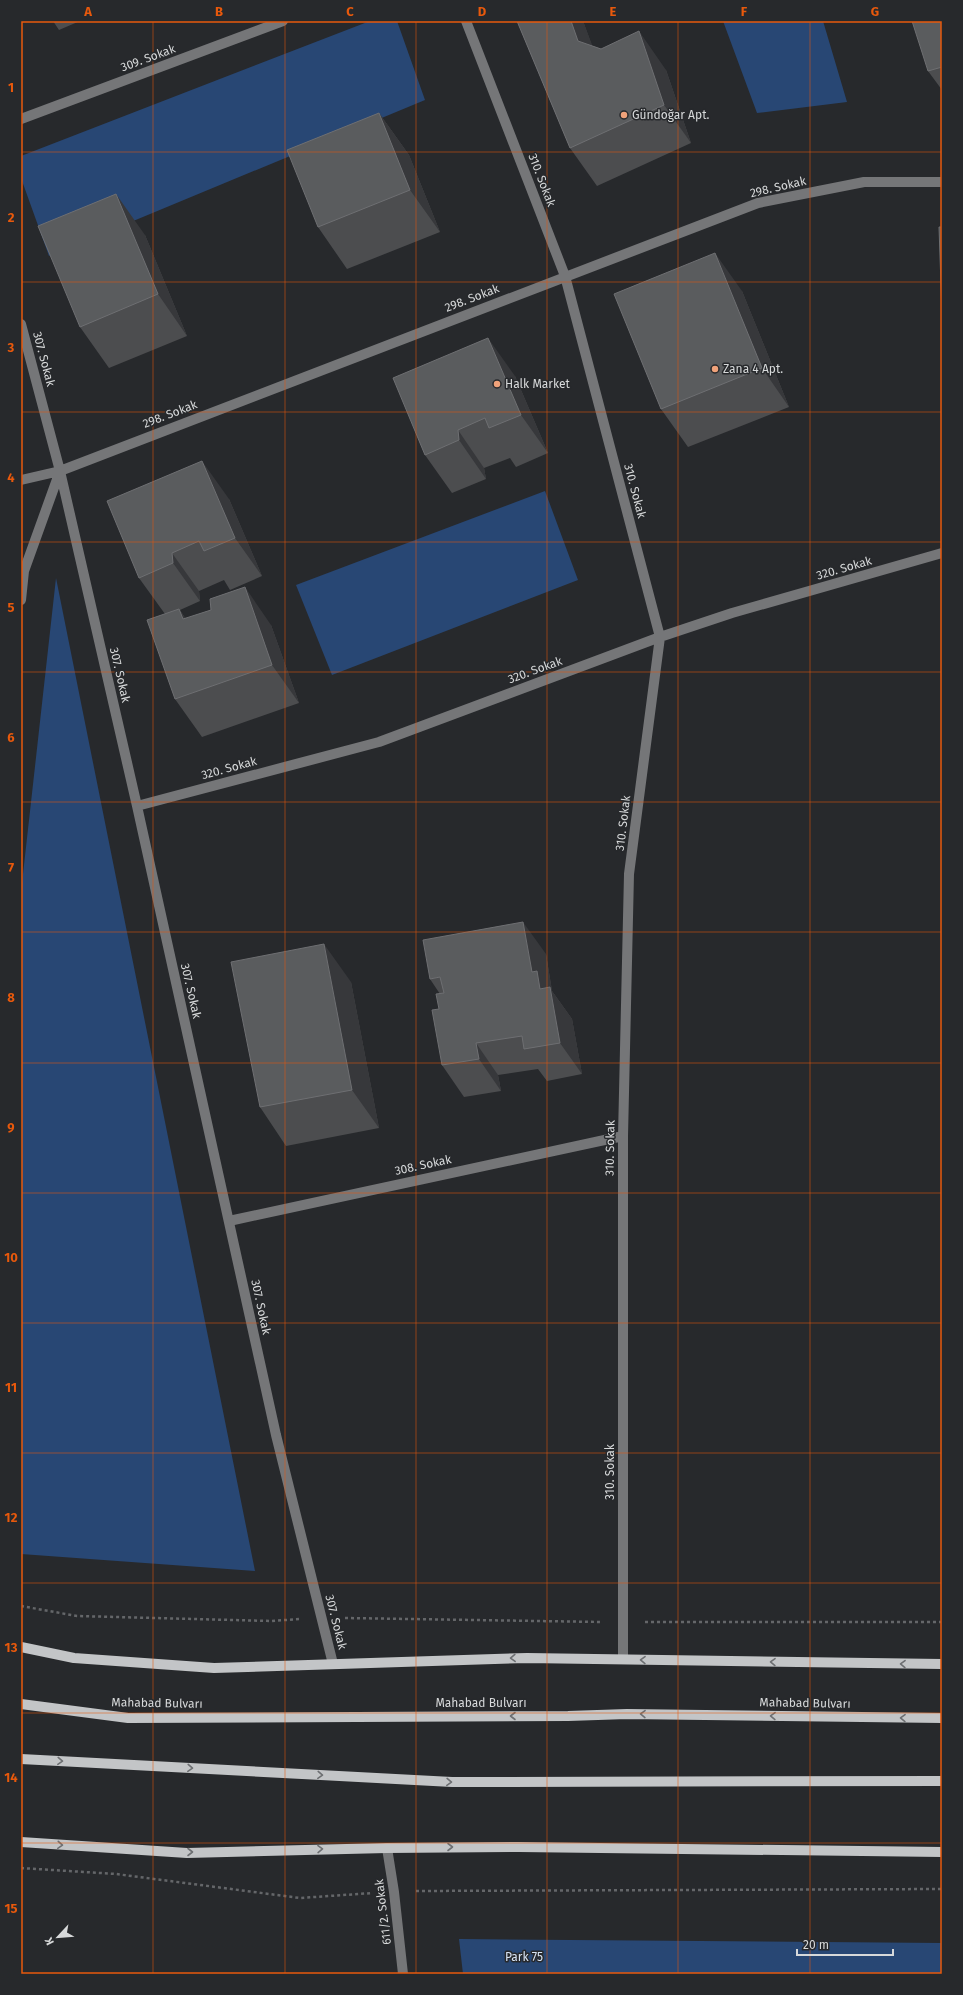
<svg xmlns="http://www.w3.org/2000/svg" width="963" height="1995" font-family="'Fira Sans',sans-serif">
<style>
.green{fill:#284774}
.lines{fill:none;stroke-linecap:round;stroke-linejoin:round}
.path{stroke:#646669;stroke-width:2.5;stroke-dasharray:3 3;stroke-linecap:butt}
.minor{stroke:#757678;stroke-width:10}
.major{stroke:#c3c5c7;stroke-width:10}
.wall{fill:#4c4d4f}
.shaded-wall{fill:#37383b}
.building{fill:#5a5c5e;stroke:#6e6f72}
.oneway{stroke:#6d6f72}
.grid{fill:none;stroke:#e8590c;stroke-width:1;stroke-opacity:0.55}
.poi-dot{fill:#f0a27a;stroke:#27292c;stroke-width:1.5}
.labels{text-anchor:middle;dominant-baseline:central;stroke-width:3;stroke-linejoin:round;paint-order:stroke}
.street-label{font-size:12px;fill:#d7d9da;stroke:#27292c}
.poi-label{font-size:12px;fill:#d7d9da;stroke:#27292c;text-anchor:start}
.park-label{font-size:12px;fill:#d7e3f4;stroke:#27292c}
.neatline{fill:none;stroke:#e8590c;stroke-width:1.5}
.grid-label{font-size:13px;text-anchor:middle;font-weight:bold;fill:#e8590c}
</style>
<rect width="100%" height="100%" fill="#27292c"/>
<!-- green -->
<path class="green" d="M370 21H397L425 100 49 256 21 178V156Z
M723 21H823L847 102 757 113Z
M545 491 578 580 332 675 296 585Z
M56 578 255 1571 21 1554V892Z
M459 1939 942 1943V1974H463Z"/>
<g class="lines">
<!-- path -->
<path class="path" d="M21 1606 77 1616 271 1621 300 1619
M345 1618 602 1622
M645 1622H942
M21 1868 116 1874 300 1898 373 1893
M416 1891 942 1889"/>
<!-- minor -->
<path class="minor" d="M466 21 565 276 660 637 629 874 623 1136V1659
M21 119 283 21
M21 324 60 471 137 806 276 1435 333 1664
M21 480 60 471 758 203 864 182H942
M21 600 24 571 60 471
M137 806 379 742 660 637 732 613 942 553
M229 1221 623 1136
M387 1848 394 1892 403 1974"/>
<!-- major -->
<path class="major" d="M21 1647 74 1658 214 1668 527 1658 942 1664
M21 1704 128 1718 568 1716 627 1714 942 1718
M21 1759 452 1782 942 1781
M21 1842 187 1853 387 1848 519 1847 942 1852"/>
</g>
<!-- wall -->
<path class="wall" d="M53 21H80L59 30Z
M517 21H583L592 46 666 70 691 143 597 186 570 148Z
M942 21V90L928 71Z
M379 113 409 155 440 232 347 269 318 227Z
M145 235 187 336 109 368 80 327Z
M742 291 789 407 688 447 661 409Z
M515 376 548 453 516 467 510 458 484 468 486 479 452 493 425 455Z
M229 499 262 576 230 590 224 580 199 591 200 601 180 610 185 618 271 625 299 703 202 737 175 699 165 614 139 578Z
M546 954 552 991 572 1019 582 1074 547 1081 538 1069 498 1075 501 1091 464 1097 442 1065 439 1009 440 994 430 979Z
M351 982 379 1128 286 1146 260 1107Z"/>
<!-- shaded-wall -->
<path class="shaded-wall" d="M571 21H583L605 79 578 41Z
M639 31 666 70 691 143 664 105Z
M379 113 409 155 440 232 410 190Z
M116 194 145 235 187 336 158 294Z
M715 253 742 291 789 407 762 368Z
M488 338 515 376 548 453 521 415Z
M458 430 484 468 486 479 459 440Z
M202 461 229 499 262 576 235 538Z
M172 553 199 591 200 601 173 563Z
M245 587 271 625 299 703 272 665Z
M179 609 206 647 183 619Z
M523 922 546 954 552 991 572 1019 582 1074 560 1043 540 989 532 972Z
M324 944 351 982 379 1128 352 1090Z
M476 1043 498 1075 501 1091 479 1059Z"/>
<!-- building -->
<path class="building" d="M517 21H571L578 41 601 49 639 31 664 105 570 148Z
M912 21H942V67L928 71Z
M379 113 410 190 318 227 287 150Z
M116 194 158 294 80 327 38 226Z
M939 227H942V314Z
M715 253 762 368 661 409 614 294Z
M488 338 521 415 489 428 485 418 458 430 459 440 425 455 393 378Z
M202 461 235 538 204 551 199 541 172 553 173 563 139 578 107 501Z
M245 587 272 665 175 699 147 620 179 609 183 619 211 610 210 599Z
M523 922 532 972 537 971 540 989 550 987 560 1043 524 1049 522 1036 476 1043 479 1059 442 1065 432 1010 439 1009 436 994 444 993 440 977 430 979 423 940Z
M324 944 352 1090 260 1107 231 962Z"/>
<!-- one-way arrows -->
<defs><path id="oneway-chevron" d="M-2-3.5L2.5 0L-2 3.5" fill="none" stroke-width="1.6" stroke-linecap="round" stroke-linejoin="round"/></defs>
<g class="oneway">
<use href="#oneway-chevron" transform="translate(513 1658) rotate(178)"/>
<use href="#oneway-chevron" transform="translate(643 1660) rotate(-179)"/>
<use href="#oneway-chevron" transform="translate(773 1662) rotate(-179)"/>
<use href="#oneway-chevron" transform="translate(903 1664) rotate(-179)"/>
<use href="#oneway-chevron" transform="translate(643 1714) rotate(-179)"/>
<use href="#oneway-chevron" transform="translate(513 1716) rotate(180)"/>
<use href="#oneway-chevron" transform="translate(773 1716) rotate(-179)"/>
<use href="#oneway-chevron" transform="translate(903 1718) rotate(-179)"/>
<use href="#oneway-chevron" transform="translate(60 1761) rotate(3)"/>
<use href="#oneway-chevron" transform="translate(190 1768) rotate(3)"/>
<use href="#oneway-chevron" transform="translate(320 1775) rotate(3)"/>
<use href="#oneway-chevron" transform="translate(449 1782) rotate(2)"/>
<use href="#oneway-chevron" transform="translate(60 1845) rotate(4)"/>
<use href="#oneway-chevron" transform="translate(450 1847)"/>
<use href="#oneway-chevron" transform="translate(320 1849) rotate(-1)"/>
<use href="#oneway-chevron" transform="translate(190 1852)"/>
</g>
<!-- grid -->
<path class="grid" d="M153 21V1974M285 21V1974M416 21V1974M547 21V1974M678 21V1974M810 21V1974M21 152H942M21 282H942M21 412H942M21 542H942M21 672H942M21 802H942M21 932H942M21 1063H942M21 1193H942M21 1323H942M21 1453H942M21 1583H942M21 1713H942M21 1843H942"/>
<!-- markers -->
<g class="poi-dot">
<circle cx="624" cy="115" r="4"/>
<circle cx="715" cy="369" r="4"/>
<circle cx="497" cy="384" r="4"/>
</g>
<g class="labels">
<!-- street labels -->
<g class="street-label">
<text transform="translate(148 58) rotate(-20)">309. Sokak</text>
<text transform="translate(542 180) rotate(69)">310. Sokak</text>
<text transform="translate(778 187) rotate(-13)">298. Sokak</text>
<text transform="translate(472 298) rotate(-21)">298. Sokak</text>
<text transform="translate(44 359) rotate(75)">307. Sokak</text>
<text transform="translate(170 414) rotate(-21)">298. Sokak</text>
<text transform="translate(635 491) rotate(75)">310. Sokak</text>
<text transform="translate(844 568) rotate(-16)">320. Sokak</text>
<text transform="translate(535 670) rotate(-20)">320. Sokak</text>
<text transform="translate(120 675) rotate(77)">307. Sokak</text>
<text transform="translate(229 768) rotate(-15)">320. Sokak</text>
<text transform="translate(623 823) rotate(-83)">310. Sokak</text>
<text transform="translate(191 991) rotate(77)">307. Sokak</text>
<text transform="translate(610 1148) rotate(-89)">310. Sokak</text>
<text transform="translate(423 1165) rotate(-12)">308. Sokak</text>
<text transform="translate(261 1307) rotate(78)">307. Sokak</text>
<text transform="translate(610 1472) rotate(-90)">310. Sokak</text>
<text transform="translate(336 1622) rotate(76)">307. Sokak</text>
<text transform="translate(157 1703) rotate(1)">Mahabad Bulvarı</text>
<text x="481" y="1703">Mahabad Bulvarı</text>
<text transform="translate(805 1703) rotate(1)">Mahabad Bulvarı</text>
<text transform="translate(383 1912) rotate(-97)">611/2. Sokak</text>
</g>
<!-- poi labels -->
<g class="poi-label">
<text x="632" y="115">Gündoğar Apt.</text>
<text x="723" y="369">Zana 4 Apt.</text>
<text x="505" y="384">Halk Market</text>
</g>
<!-- park labels -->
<g class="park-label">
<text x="524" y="1957">Park 75</text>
</g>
</g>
<!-- border -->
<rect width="963" height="1995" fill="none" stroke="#27292c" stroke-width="44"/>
<!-- north arrow -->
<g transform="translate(58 1937) rotate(244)" stroke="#27292c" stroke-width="3" paint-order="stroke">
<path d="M0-3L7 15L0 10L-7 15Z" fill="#d7d9da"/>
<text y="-6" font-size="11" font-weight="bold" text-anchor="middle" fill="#d7d9da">K</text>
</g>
<!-- scale -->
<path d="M797 1949v6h96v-6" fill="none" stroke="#d7d9da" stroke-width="2"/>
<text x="803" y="1949" font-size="12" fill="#d7d9da" stroke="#27292c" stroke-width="3" paint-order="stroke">20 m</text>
<rect x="22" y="22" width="919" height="1951" class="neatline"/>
<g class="grid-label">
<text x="88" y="16">A</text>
<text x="219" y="16">B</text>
<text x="350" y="16">C</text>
<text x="482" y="16">D</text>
<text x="613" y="16">E</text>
<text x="744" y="16">F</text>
<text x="875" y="16">G</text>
<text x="11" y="92">1</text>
<text x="11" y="222">2</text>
<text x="11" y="352">3</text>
<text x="11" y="482">4</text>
<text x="11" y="612">5</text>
<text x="11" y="742">6</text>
<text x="11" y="872">7</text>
<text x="11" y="1002">8</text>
<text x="11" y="1132">9</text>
<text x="11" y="1262">10</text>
<text x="11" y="1392">11</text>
<text x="11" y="1522">12</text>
<text x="11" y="1652">13</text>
<text x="11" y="1782">14</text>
<text x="11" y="1913">15</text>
</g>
</svg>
